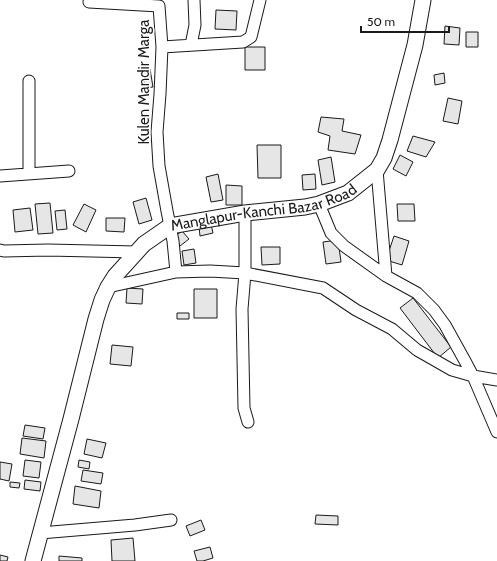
<svg xmlns="http://www.w3.org/2000/svg" width="497" height="561" font-family="Cabin,sans-serif">
<style>
.building{fill:#e6e6e6;stroke:#1a1a1a}
.lines{fill:none;stroke-linecap:round;stroke-linejoin:round}
.street-casing{stroke:#1a1a1a;stroke-width:13}
.secondary-casing{stroke:#1a1a1a;stroke-width:17}
.street{stroke:#fff;stroke-width:11}
.secondary{stroke:#fff;stroke-width:15}
.labels{text-anchor:middle;dominant-baseline:central;stroke-width:3;stroke-linejoin:round;paint-order:stroke}
.street-label{font-size:15px;fill:#1a1a1a;stroke:#fff}
</style>
<rect width="100%" height="100%" fill="#fff"/>
<!-- building -->
<path class="building" d="M216 10 237 11 236 30 215 29Z
M445 26 460 28 459 45 444 44Z
M466 32H478V47H466Z
M245 47H265V70H245Z
M150 69 153 87 145 88 142 70Z
M444 73 445 83 435 85 434 75Z
M448 98 462 101 458 124 443 121Z
M321 117 344 119 342 131 361 135 355 154 328 150 330 136 318 132Z
M413 136 435 142 426 157 407 151Z
M257 145H281V178H258Z
M400 155 413 162 406 176 393 169Z
M331 157 335 182 322 185 318 160Z
M218 174 223 200 211 202 206 177Z
M315 174 316 189 303 190 302 175Z
M226 185 242 186V205H226Z
M146 198 152 220 139 224 133 202Z
M50 203 53 233 38 234 35 204Z
M84 204 96 210 86 232 73 225Z
M397 204H414L415 221H398Z
M30 208 33 230 15 232 13 210Z
M65 210 67 229 57 230 55 211Z
M106 218H125L124 232 106 231Z
M211 224 213 233 200 236 199 227Z
M182 231 189 239 180 246 174 237Z
M394 236 409 241 402 265 386 260Z
M338 240 341 262 326 264 323 242Z
M261 247H280V264L262 265Z
M194 249 196 263 184 265 182 251Z
M127 288 143 289 142 304 126 303Z
M194 289H217V318H194Z
M413 298 451 347 438 358 400 308Z
M177 313H189V319H177Z
M112 345 133 347 131 366 110 364Z
M25 425 45 428 43 439 23 436Z
M22 438 46 441 44 458 20 454Z
M87 439 106 443 102 458 84 454Z
M25 460 41 462 39 478 23 476Z
M79 460 90 462 89 469 78 467Z
M0 462 12 464 9 481 0 479Z
M83 470 103 473 101 484 81 481Z
M25 480 41 482 40 491 24 489Z
M10 482 20 483 19 488 10 487Z
M75 486 101 491 99 508 73 504Z
M316 515 338 516V525L315 524Z
M201 520 205 530 190 536 186 526Z
M133 538 135 561H112L111 540Z
M210 547 213 558 203 561H197L194 551Z
M0 555 8 557 7 561H0Z
M59 556 82 558V561H59Z"/>
<g class="lines">
<!-- street casing -->
<g class="street-casing">
<path id="street" d="M89 2 159 6 162 47 160 94 157 132 159 166 167 211 173 241 176 272
M191 45 195 25 194 0
M162 47 243 42 251 37 260 0
M29 81V174
M377 170 386 276
M0 176 69 171
M319 204 331 233 344 246 386 276 417 293 434 310 445 325 465 361 473 376 497 432
M245 213V273L242 309 244 408 248 422
M0 250 4 251 48 250 136 252
M108 287 176 272 210 271 245 273 323 288 356 310 392 329 417 350 452 370 473 376 497 380
M40 533 135 525 171 520"/>
</g>
<!-- secondary casing -->
<g class="secondary-casing">
<g id="secondary">
<path id="s1" d="M33 561 71 419 96 319 102 300 108 287 115 276 144 244 170 226 245 213 305 207 319 204 348 193 377 170 384 158 390 140 415 45 423 0"/>
</g>
</g>
<!-- street -->
<use href="#street" class="street"/>
<!-- secondary -->
<use href="#secondary" class="secondary"/>
</g>
<g class="labels">
<!-- street labels -->
<g class="street-label">
<text transform="translate(144 82) rotate(-90)">Kulen Mandir Marga</text>
<text stroke="none"><textPath href="#s1" startOffset="468">Manglapur-Kanchi Bazar Road</textPath></text>
</g>
</g>
<!-- scale -->
<path d="M361 26v6h88v-6" fill="none" stroke="#1a1a1a" stroke-width="2"/>
<text x="367" y="26" font-size="12" fill="#1a1a1a" stroke="#ffffff" stroke-width="3" paint-order="stroke">50 m</text>
</svg>
